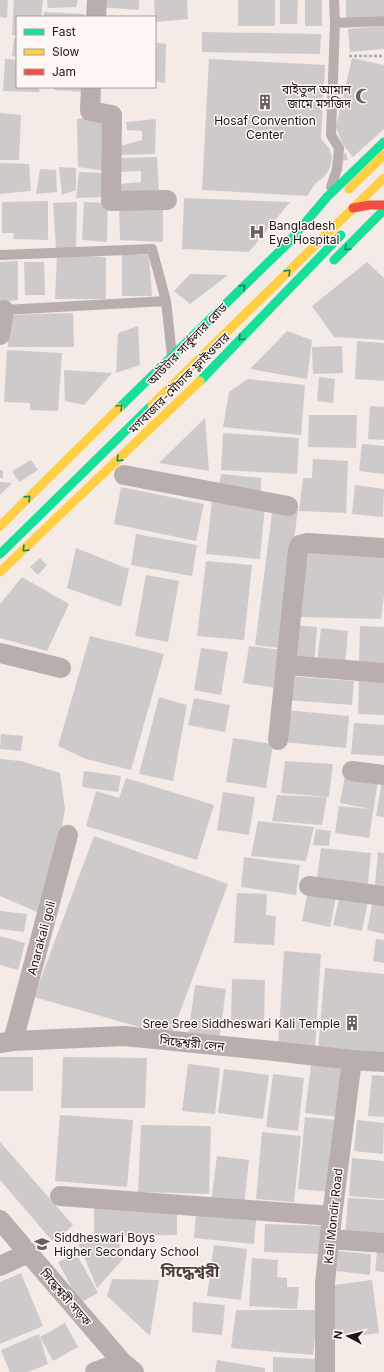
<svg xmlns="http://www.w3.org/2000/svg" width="384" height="1372" font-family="Inter,'Noto Sans Bengali',sans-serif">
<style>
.building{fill:#cfcaca}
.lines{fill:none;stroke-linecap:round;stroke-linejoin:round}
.path{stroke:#aea8a5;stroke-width:2.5;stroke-dasharray:3 2;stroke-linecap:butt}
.lane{stroke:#b8aeac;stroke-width:10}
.street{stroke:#b8aeac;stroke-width:20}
.fast{stroke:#16e098;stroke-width:9}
.slow{stroke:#ffcf43;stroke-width:9}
.fast-bridge{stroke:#16e098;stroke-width:9}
.slow-bridge{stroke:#ffcf43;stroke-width:9}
.jam-bridge{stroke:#f24e42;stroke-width:9}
.oneway{stroke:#19855c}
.labels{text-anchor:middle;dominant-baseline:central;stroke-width:3;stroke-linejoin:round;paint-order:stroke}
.poi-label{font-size:12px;fill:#1c1513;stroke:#fff7f4;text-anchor:end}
.street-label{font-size:12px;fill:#1c1513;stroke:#fff7f4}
.district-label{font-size:16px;font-weight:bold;fill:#4f403b;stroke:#fff7f4}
</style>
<rect width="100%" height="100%" fill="#f4eae6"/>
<!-- building -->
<path class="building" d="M0 0H8L7 18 0 17Z
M14 0H43L41 17H17V35H12Z
M47 0H78L76 7 48 8Z
M98 0H139V10L98 7Z
M154 0H187L188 19 155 22Z
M238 0H275V26H238Z
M280 0H298L297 24H280Z
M305 0H322V26H305Z
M346 0H384V16L346 18Z
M44 12 84 14V17H44Z
M384 26V49L350 52 348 29Z
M202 32 321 34 320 54 202 52Z
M14 38 17 39V57L12 56Z
M157 43 166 44 165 83 155 81V56Z
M352 58 384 65V129L353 157 343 145 336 127Z
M5 59 17 60V87H40L39 92 3 91Z
M209 59 325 65 321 139 329 148 332 157 330 168 324 177 316 183 307 196 202 190Z
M54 87H85V92L54 90Z
M0 113 21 115 19 160H0Z
M109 115 106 171 78 167 77 119Z
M156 119 155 154 120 155V146L142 140V131L127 130 126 122Z
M346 153 348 160 341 161 340 155Z
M157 157 159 192 121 195 120 184 141 182V171L120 172V158Z
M0 163 29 164 31 191 0 194Z
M59 167 76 168V190L62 195Z
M40 169 56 170 57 192 36 194Z
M79 172 105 173 102 197 76 198Z
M184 198 290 202 249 252 182 249Z
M48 201V240L13 239 14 233H2V202Z
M77 202 76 248 56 249 53 203Z
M84 202 108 203 107 242 82 240Z
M119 204 163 206V242L120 240Z
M122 254 149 255 152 296H122Z
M57 255 106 257V299H55Z
M18 261V300L0 302V262Z
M24 262H44L45 295H25Z
M367 262 384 278V340L334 337 312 306Z
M190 274 228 275 190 304 174 291Z
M73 313 74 347H8L6 315Z
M138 326 140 365 116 373 118 333Z
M287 331 312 340 307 379 250 369Z
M357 341 384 343V381L355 379Z
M342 346 343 373 313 374 312 347Z
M7 350 62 353 58 411 30 410V403L4 402Z
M64 370 112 373 84 405 65 401Z
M319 377 335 379 333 403 317 401Z
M248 379 305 385 301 435 223 427 229 392Z
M370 406 384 407V440L368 439Z
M309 415H357L356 448 308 447Z
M205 418 209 471 159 463Z
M223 433 299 438 297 474 221 470Z
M362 444 384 446V474L359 471Z
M313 459 348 461 346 513 299 511 303 478H312Z
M31 460 38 470 19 482 12 471Z
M0 470H3V478H0Z
M221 474 261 478V495L218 489Z
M0 482 12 483 0 495Z
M355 485 384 489 383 517 352 514Z
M121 487 204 504 196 541 114 524Z
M212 500 265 505 260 559 206 554Z
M273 506 298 509 280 648 255 645Z
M136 534 197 545 192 576 131 565Z
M76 548 129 569 121 607 67 588Z
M308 551 384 554V595L381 619 298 617Z
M40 558 47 565 38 575 30 567Z
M206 561 252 565 244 640 197 636Z
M146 575 179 581 168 642 135 636Z
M22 577 69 604 47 651 0 638V604Z
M294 625 317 627 314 665 290 662Z
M360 626 384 627V663L359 662Z
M321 628 348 631 345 665 317 663Z
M90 636 164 654 131 770 86 759 58 746Z
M249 646 283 650 277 688 243 683Z
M201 648 228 652 221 695 194 690Z
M287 676 354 681 352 705 286 700Z
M359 676 384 677V715L358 714Z
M159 697 187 705 173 781 139 774Z
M194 698 230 705 225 732 188 725Z
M285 710 349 716 346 748 283 742Z
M354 723 384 725V756L351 754Z
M1 734 23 736 21 751 0 749Z
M233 738 273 744 266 788 226 782Z
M0 759 21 761 60 773 65 809 46 916 0 896Z
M285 761 333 764 329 797 281 793Z
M84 771 121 776 118 792 82 787Z
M345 776 378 781 369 838 335 833 339 806 370 809 340 803Z
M126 778 214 805 197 860 86 826 96 791 119 798Z
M382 781H384V817L376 816Z
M223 792 255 797 249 835 217 830Z
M277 795 327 797 322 825 272 821Z
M258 821 314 827 306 861 251 856Z
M316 829 331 831 329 846 313 845Z
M94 836 228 884 171 1036 34 997Z
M321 848 371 853 368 884 317 878Z
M378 852 384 853V886L375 885Z
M244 857 300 865 296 895 241 887Z
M308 891 336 897 330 927 302 921Z
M237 893 267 894 266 915 276 916 274 945 234 943Z
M340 895 368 901 362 931 333 925Z
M373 900 384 902V934L367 930Z
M0 911 27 914 24 932 0 929Z
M0 936 25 943 18 970 0 965Z
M376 939 384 940V963L373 961Z
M284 951 321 954 315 1048 278 1046Z
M325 968 384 974V1056L318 1050Z
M232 979 265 980 264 1022H231Z
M195 985 226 989 219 1041 188 1037Z
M0 1057H33V1091H0Z
M63 1057 147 1058 145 1108H61Z
M188 1064 220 1068 215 1114 182 1111Z
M311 1065 344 1069 338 1117 305 1113Z
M224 1069 269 1075 263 1119 218 1113Z
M273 1074 304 1078 298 1131 266 1127Z
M372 1075 384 1076V1117L368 1116Z
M60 1115 133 1120 127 1187 55 1181Z
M305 1117 337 1120 330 1192 298 1189Z
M357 1120 384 1123 383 1154 354 1151Z
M141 1125 211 1126 209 1194 138 1192Z
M262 1132 301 1136 294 1202 256 1199Z
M0 1142 73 1225 54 1243 0 1180Z
M217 1156 249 1160 244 1205 211 1202Z
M352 1158 384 1161V1199L349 1196Z
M348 1198 384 1200V1238L345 1235Z
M177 1206V1235L94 1236V1207Z
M196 1214 256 1220 254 1244 194 1238Z
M265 1224 321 1226V1254L264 1252Z
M77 1240H118L124 1258 97 1288Z
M214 1245 247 1249 241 1300 207 1296Z
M338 1251 371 1254 370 1275 337 1271Z
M377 1251 384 1252V1272L375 1271Z
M76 1253 98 1293 80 1303 58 1262Z
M252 1258 278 1260 277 1277 287 1278V1287H299L297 1309 249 1306Z
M21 1273 43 1326 0 1344V1282Z
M112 1279 159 1280 150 1336 107 1296Z
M372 1280 379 1333 334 1339 327 1286Z
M193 1302 225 1305 222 1335 192 1332Z
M236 1310H318L313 1355 231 1348Z
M65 1323 78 1347 53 1361 40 1337Z
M39 1334 48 1364 28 1372H10L1 1350Z
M273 1357 317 1359 316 1372H273Z
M217 1360 265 1368V1372H215Z"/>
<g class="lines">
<!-- path -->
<path class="path" d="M349 56H384"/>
<!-- lane -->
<path class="lane" d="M334 0 335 23
M331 187 337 169 339 148 331 135 335 23 384 21
M0 255 152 249 166 301 172 356
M4 310 166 301"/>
<!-- street -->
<path class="street" d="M96 17 97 0
M91 87 90 111 112 115 111 201 167 200
M0 335 4 310
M124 475 288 506
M0 653 61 668
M287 665 384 673
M278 740 298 550 300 545 308 543 384 548
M352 771 384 775
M309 886 384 896
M13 1041 68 835
M0 1043 13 1041 124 1036 274 1051 352 1060 384 1062
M60 1196 332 1216
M0 1220 122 1362 134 1372
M330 1239 384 1243
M0 1266 28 1253
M95 1372 122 1362
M325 1372V1283L332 1216 352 1060"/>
<!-- fast -->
<path class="fast" d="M334 260 384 210
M200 381 341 235
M119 408 287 244 327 197 384 142"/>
<!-- slow -->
<path class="slow" d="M0 526 119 408
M0 572 200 381"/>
<!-- fast-bridge -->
<path class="fast-bridge" d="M0 554 152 405"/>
<!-- slow-bridge -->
<path class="slow-bridge" d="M349 189 384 155
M152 405 384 178"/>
<!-- jam-bridge -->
<path class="jam-bridge" d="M353 208 370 205H384"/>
</g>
<!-- one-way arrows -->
<defs><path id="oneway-chevron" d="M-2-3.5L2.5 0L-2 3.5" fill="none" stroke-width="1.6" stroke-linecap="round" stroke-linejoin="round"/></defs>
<g class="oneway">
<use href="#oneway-chevron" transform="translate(347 248) rotate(134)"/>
<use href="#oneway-chevron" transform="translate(288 272) rotate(-44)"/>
<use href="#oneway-chevron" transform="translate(243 287) rotate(-44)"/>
<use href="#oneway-chevron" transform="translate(241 338) rotate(134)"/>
<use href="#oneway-chevron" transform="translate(120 407) rotate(-45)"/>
<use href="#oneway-chevron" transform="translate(119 459) rotate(136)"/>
<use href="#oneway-chevron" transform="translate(28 498) rotate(-45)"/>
<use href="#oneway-chevron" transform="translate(25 549) rotate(136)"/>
</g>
<!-- icons -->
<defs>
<g id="mosque-bare" transform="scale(1.2)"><path d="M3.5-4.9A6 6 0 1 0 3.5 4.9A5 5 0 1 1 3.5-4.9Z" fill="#68605d" stroke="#fff7f4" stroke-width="2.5" paint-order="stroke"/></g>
<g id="building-bare" transform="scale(1.2)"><path d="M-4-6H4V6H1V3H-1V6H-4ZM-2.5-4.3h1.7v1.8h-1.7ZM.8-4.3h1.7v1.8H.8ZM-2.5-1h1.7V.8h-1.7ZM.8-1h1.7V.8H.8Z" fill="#68605d" stroke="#fff7f4" stroke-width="2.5" paint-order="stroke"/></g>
<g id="hospital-bare" transform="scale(1.2)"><path d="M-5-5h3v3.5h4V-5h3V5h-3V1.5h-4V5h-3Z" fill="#68605d" stroke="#fff7f4" stroke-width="2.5" paint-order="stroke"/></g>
<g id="school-bare" transform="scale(1.2)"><path d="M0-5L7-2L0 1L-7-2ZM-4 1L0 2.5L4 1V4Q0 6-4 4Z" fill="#68605d" stroke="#fff7f4" stroke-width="2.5" paint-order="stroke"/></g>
</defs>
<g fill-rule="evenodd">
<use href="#mosque-bare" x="363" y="96"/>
<use href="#building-bare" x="265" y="102"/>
<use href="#hospital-bare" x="257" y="232"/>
<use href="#building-bare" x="352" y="1023"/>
<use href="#school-bare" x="42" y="1244"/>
</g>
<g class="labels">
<!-- poi labels -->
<g class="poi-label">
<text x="351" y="89">বাইতুল আমান<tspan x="351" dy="14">জামে মসজিদ</tspan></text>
<text x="265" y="120" text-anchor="middle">Hosaf Convention<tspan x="265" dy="14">Center</tspan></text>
<text x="269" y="225" text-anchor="start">Bangladesh<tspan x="269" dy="14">Eye Hospital</tspan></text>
<text x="340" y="1023">Sree Sree Siddheswari Kali Temple</text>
<text x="54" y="1237" text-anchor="start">Siddheswari Boys<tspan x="54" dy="14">Higher Secondary School</tspan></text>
</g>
<!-- street labels -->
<g class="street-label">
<text transform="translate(187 344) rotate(-46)">আউটার সার্কুলার রোড</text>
<text transform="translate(179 383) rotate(-45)">মগবাজার-মৌচাক ফ্লাইওভার</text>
<text transform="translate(41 938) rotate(-75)">Anarakali goli</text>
<text transform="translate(192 1043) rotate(6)">সিদ্ধেশ্বরী লেন</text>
<text transform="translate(333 1216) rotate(-84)">Kali Mondir Road</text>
<text transform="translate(66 1297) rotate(49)">সিদ্ধেশ্বরী সড়ক</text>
</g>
<!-- district labels -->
<g class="district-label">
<text x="190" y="1271">সিদ্ধেশ্বরী</text>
</g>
</g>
<!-- legend -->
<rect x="16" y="16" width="140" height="72" fill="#fff7f4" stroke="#a49d9a"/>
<rect x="24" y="29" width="20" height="6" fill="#16e098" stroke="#a49d9a"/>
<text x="52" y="36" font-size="12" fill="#1c1513">Fast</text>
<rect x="24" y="49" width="20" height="6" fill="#ffcf43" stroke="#a49d9a"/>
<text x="52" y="56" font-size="12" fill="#1c1513">Slow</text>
<rect x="24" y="69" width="20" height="6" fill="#f24e42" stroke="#a49d9a"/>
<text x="52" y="76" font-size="12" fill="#1c1513">Jam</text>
<!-- north arrow -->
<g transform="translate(348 1336) rotate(277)" stroke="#fff7f4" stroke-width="3" paint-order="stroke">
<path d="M0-3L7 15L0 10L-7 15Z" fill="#1c1513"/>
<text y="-6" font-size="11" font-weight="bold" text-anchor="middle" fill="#1c1513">N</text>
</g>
</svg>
